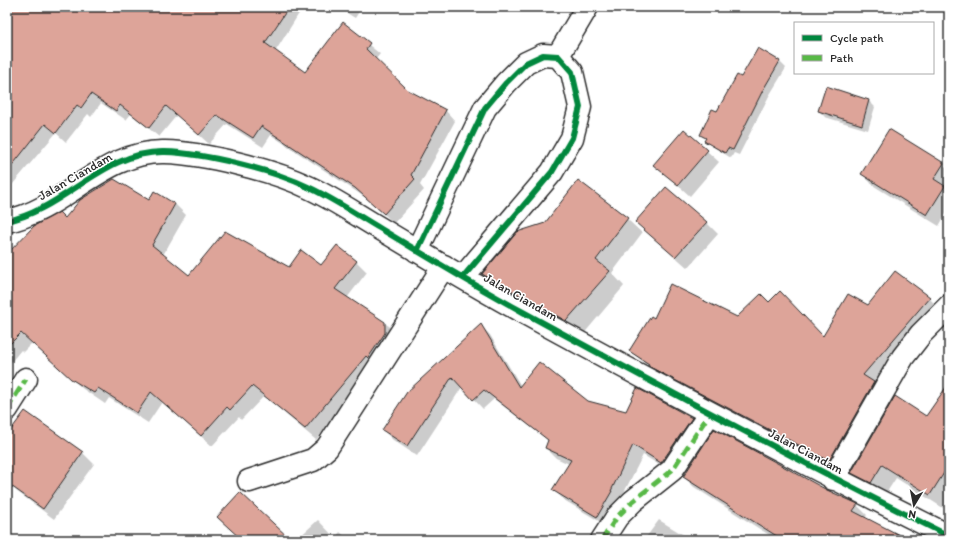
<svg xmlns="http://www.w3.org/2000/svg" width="956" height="547" font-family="Itim,sans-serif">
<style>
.shadow{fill:#0003}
.building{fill:#dda499;stroke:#2b2b2b}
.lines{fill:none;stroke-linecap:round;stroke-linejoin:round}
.minor-casing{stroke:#2b2b2b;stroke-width:25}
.minor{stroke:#fff;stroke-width:22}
.quiet{stroke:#58b947;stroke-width:5;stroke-dasharray:10 5;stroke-linecap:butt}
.cycleway-casing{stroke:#fff;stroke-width:8}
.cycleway{stroke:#00873e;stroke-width:6}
.labels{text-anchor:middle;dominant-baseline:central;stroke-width:3;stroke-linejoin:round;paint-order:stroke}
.street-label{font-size:13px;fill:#2b2b2b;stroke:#fff}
</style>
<rect width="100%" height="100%" fill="#fff"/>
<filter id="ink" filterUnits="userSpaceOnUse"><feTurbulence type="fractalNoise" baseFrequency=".025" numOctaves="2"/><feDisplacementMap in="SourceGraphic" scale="8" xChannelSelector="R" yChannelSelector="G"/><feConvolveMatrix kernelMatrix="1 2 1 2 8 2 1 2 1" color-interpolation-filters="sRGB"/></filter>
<g filter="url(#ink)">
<!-- shadow -->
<path class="shadow" d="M47 7H303L275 52 305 74 343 24 380 54 375 60 407 91 446 111 455 121 420 185 424 190 394 223 366 198 271 135 263 147 227 124 209 144 177 115 159 137 131 114 126 120 101 103 91 117 88 114 66 142 56 133 7 191V28Z
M337 7H362L355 18Z
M759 50 780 62 786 68 769 96 739 155 734 153 731 158 712 146 701 134 742 79Z
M827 88 869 101 875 107 868 130 825 117 819 111Z
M684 130 719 162 690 196 655 165Z
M943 164 949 170V186L947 189 949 191V209L939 226 874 186 862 174Z
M149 202 175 204 186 215 163 255 189 277 321 266 356 261 367 272 347 298 389 326 400 337 316 440 264 396 241 420 239 417 212 446 162 402 148 423 109 398 105 404 83 389 32 343 23 352 21 350 7 367V254L65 219Z
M627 219 642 233 612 273 624 286 582 336 498 289 483 274Z
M636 222H706L718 234 688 268Z
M896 272 929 298 940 309 874 384 884 394 840 471 660 376 630 351 654 319 737 318 769 303 824 338 869 307Z
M480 325 490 335 521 386 627 412 691 418 701 428 671 472 643 455 607 526 564 500 554 490 569 464 556 458 546 448 549 441 494 399 483 409 462 387 417 456 393 440 383 430Z
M949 385V498L943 508 896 478 885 495 865 486 852 473 927 417Z
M25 412 83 453 94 464 54 519 7 484V431L10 433Z
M684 477 827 491 857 505 867 515 865 518 904 540H777L694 487Z
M318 520 335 538 340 532 349 540H296Z
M659 520 692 540H644Z"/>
<!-- building -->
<path class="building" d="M7 7H289L265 43 305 72 343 22 370 43 366 49 408 90 446 110 411 175 415 179 384 214 355 188 261 126 253 138 217 115 199 135 166 106 149 128 120 105 116 111 91 94 81 108 77 105 56 133 45 124 7 172Z
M758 48 780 61 763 90 733 150 728 148 725 153 704 141 706 138 700 135 712 109 717 111 737 75 741 77Z
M826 86 869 100 862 125 818 111Z
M684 129 708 150 678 185 653 165Z
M889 129 944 163 934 179 945 186 927 215 861 174Z
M114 179 149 200 154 191 175 204 152 245 189 275 225 231 289 267 301 250 321 265 337 245 357 261 335 289 385 322V333L368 358 366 356 305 429 252 386 230 410 227 407 201 436 151 392 137 413 98 388 94 393 71 379 21 333 7 347V254L34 226 59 212 65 218 80 200Z
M578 180 628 218 596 260 610 271 566 321 482 274 517 232 545 223Z
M666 187 707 222 675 257 635 222Z
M895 271 930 297 863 375 874 382 829 461 648 366 649 364 629 351 651 316 654 318 670 284 737 317 761 294 769 302 780 291 823 336 848 294 868 305Z
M481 324 519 387 539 362 588 401 626 411 637 388 692 418 661 463 633 445 611 491H612L597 517 552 490 571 460 545 448 548 440 484 390 473 400 452 377 407 446 382 430 407 392Z
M949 383V465L930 495 882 465 871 483 851 473 895 396 926 416Z
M25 411 83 452 43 509 7 483V435Z
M714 429 827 490 858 504 853 511 909 540H783L683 477Z
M240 492 291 540H242L217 517Z"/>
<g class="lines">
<!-- minor casing -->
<g class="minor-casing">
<path id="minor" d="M558 56 587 7
M7 221C64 210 104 150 165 152 203 153 273 170 308 187 334 199 357 215 381 229 428 257 475 286 523 312 664 389 805 465 949 536
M417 251 485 108 506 83 526 63 543 55 558 56 572 72 580 107 572 138 552 172 463 277
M7 409 26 379
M833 479 903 357 921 334 949 306
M249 481 313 460 327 448 444 266
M602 540 617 517 633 501 672 470 710 413"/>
</g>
<!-- minor -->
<use href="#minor" class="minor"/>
<!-- quiet -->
<path class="quiet" d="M7 409 26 379
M602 540 617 517 633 501 672 470 710 413"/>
<!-- cycleway casing -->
<g class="cycleway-casing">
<path id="cycleway" d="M7 221C64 210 104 150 165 152 203 153 273 170 308 187 334 199 357 215 381 229 428 257 475 286 523 312 664 389 805 465 949 536
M417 251 485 108 506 83 526 63 543 55 558 56 572 72 580 107 572 138 552 172 463 277"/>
</g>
<!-- cycleway -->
<use href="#cycleway" class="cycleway"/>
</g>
</g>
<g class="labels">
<!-- street labels -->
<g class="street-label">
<text transform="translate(75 176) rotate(-30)">Jalan Ciandam</text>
<text transform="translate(521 297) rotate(30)">Jalan Ciandam</text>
<text transform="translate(806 451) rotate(28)">Jalan Ciandam</text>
</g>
</g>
<!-- margin -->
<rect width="956" height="547" fill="none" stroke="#fff" stroke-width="24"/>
<rect x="12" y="12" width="932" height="523" fill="none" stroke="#2b2b2b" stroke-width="1.5" filter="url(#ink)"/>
<!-- legend -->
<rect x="794" y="22" width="140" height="52" fill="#ffffff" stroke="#aaaaaa"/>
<rect x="802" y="35" width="20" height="6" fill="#00873e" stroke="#aaaaaa"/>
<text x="830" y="42" font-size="12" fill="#2b2b2b">Cycle path</text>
<rect x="802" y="55" width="20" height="6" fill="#58b947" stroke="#aaaaaa"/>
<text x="830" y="62" font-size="12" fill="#2b2b2b">Path</text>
<!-- north arrow -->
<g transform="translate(914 505) rotate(190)" stroke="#ffffff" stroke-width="3" paint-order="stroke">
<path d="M0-3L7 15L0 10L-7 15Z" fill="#2b2b2b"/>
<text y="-6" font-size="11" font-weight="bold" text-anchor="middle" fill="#2b2b2b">N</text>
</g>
</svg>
